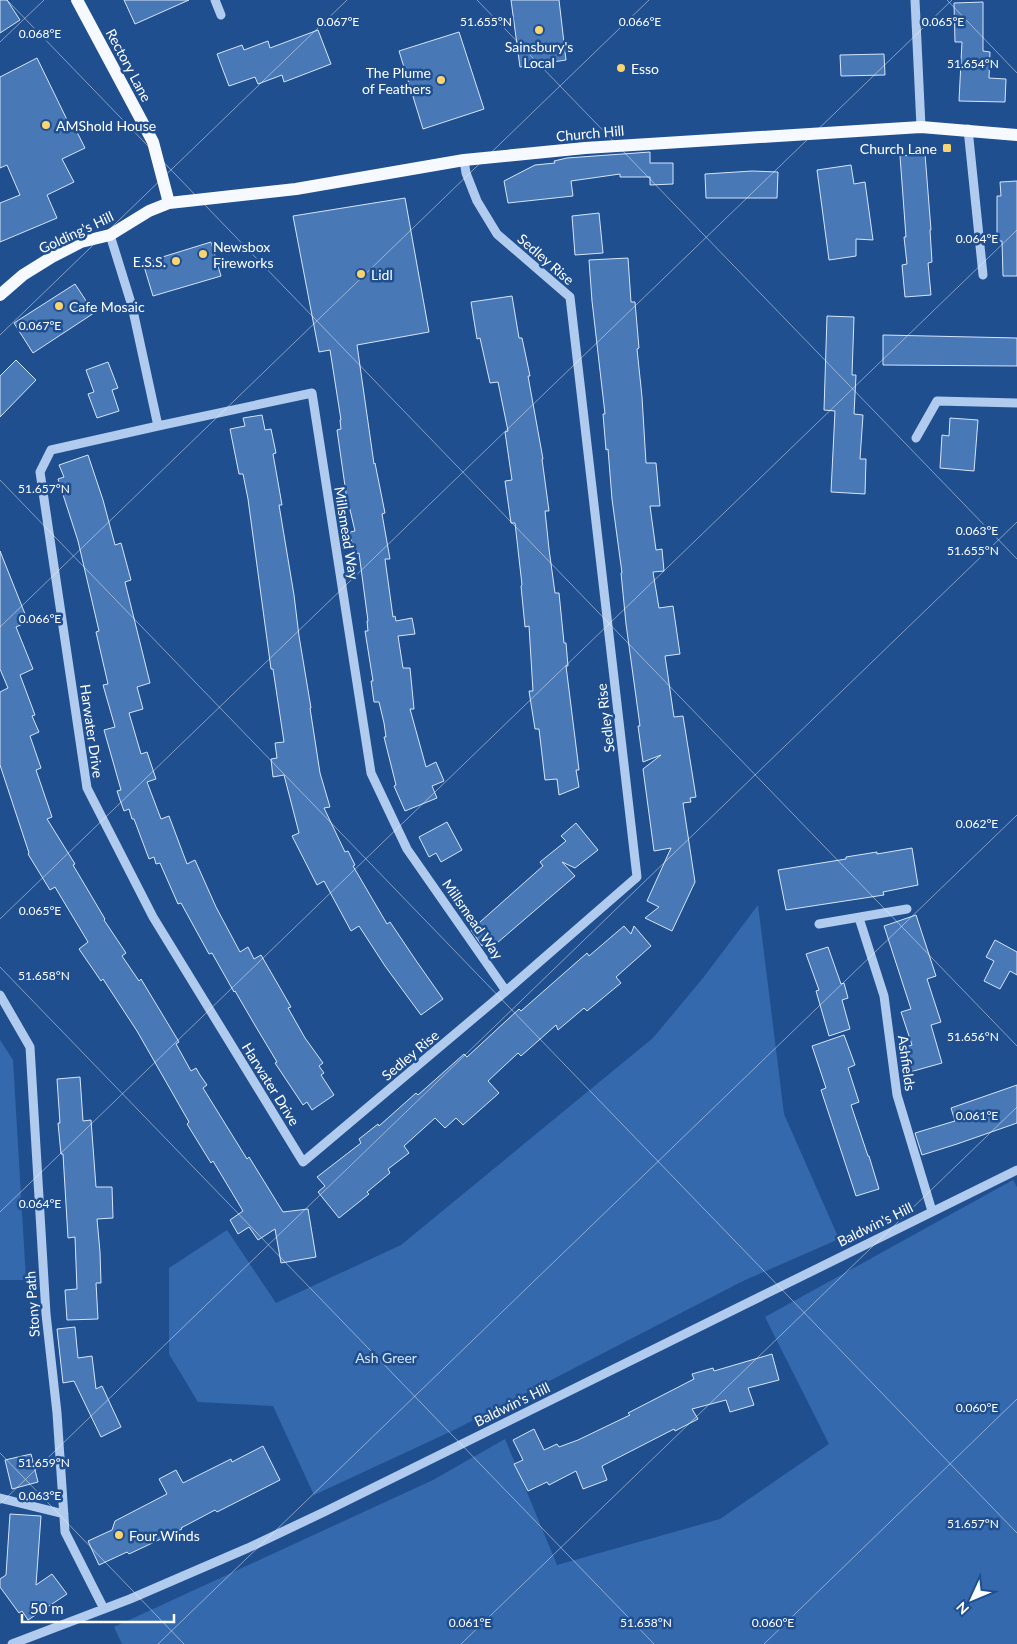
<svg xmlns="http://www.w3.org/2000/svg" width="1017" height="1644" font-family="Lato,sans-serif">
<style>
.green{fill:#3469ad}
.building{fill:#4978b7;stroke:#d5e5f9}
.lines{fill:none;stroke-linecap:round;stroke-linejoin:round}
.minor{stroke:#b0cbed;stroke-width:9}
.major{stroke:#f6f9ff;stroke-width:12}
.ticks{fill:none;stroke:#fff;stroke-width:1;stroke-opacity:0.45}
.poi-dot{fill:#fad471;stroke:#204f90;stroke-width:2}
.labels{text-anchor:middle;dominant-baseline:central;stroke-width:5;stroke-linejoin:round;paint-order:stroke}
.poi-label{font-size:14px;fill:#fff;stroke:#204f90;text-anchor:start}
.street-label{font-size:14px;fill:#fff;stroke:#204f90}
.park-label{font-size:14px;fill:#d5e5f9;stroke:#204f90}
.ticks-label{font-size:12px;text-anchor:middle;fill:#fff;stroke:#204f90;stroke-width:5;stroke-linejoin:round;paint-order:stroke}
</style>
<rect width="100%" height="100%" fill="#204f90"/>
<!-- green -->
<path class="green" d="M758 905 784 1114 839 1239 743 1281 454 1430 314 1495 273 1406 198 1402 169 1354V1268L227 1230 276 1303 401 1245 653 1038 703 978Z
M0 1040 13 1060 26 1280H0Z
M1013 1180 1017 1187V1644H122L114 1627 433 1480 505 1439 557 1565 720 1519 829 1444 765 1317Z"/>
<!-- building -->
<path class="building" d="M0 0H7L20 20 0 33Z
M124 0H189L135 24Z
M511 0H559L566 60 520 67Z
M983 2V51L990 52 989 78 1006 79 1005 102 959 101 962 42H955L954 3Z
M318 30 331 64 284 82 282 75 258 84 255 77 229 86 217 54 242 45 244 50 268 41 270 48Z
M459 32 484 109 423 129 399 51Z
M884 54 885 75 841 76 840 55Z
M37 58 71 128 74 126 85 148 62 159 74 182 47 195 57 218 0 242V203L20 195 7 165 0 168V77Z
M650 152V163H673V184L650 185V177H620V174L571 181 573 196 508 203 504 181 535 165 555 163 554 161 567 158Z
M925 154 931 230H930L932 262 928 263 931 295 905 297 902 265 907 264 904 237H906L900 156Z
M851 165 854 184 865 182 873 240 856 239V256L829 260 817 170Z
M752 171 778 172 777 198H706L705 174Z
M1017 181V276H1003L1002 241H997V196H1001L1000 182Z
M405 198 429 332 357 345 374 464 375 463 385 513 382 514 390 559H385L393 617 395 616 396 621 412 618 415 634 398 636 403 668H410L414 709H410L426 767 436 762 444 781 432 786 437 798 405 811 394 786 396 785 384 737H386L384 723 379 702H374L371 681H373L365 631H368L367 621H368L359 553 354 554 350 532 355 531 346 493 337 430 341 429 340 420H341L330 350 319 352 293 216Z
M599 213 603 253 575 255 572 216Z
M211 242 221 276 153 296 143 263Z
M628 258 631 302H635L639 348 637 349 642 397 646 463H656L660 506H650L656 550 662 549 664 571 653 572 659 608 673 606 680 654 665 656 674 717 683 716 696 797 690 798 691 802 683 803 695 882 672 931 645 918 659 907 647 901 671 848 654 851 650 821 643 769 661 755 643 762 638 726H640L626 624 621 573H622L612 499 608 449 606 450 603 414H605L592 301 589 260Z
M75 284 94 313 33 353 14 323Z
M512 296 519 338H522L530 376H528L543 459H542L549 511H545L549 549 555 593H559L564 643H566L568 666H566L579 770H576L579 787 559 795 557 779 545 780 539 729H535L529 691H533L529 626 525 627 521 586 522 585 515 523H511L505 481 512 480 505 432 508 431 498 382 490 383 480 338 477 339 471 302Z
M827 316 854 317 852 375H856L854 414 863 415 860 459H866L865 494 831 492 835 411 824 410Z
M883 335 1017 338V366L883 365Z
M16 360 36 380 0 417V376Z
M108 362 118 388 112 390 119 411 97 418 88 394 94 392 86 370Z
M262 415 265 430 271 429 276 453 273 454 282 505H279L294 595 299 636 311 708H310L320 773 330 807 324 808 345 852 348 851 355 865 353 866 387 924 390 922 417 962 443 999 421 1015 385 966 359 926 351 931 324 881 317 885 292 836 299 833 284 775 273 777 271 759 277 758 275 743 284 742 273 669H271L248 499 243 474H239L230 429 245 426 243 418Z
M950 418 978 420 974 471 940 468 942 435 949 436Z
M88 455 103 500 115 545 121 543 131 580 125 582 150 683 137 687 143 709 129 713 141 754 147 752 156 779 147 782 161 819 169 816 187 864 195 860 216 907 240 952 248 947 254 959 261 955 291 1007 288 1008 305 1038 323 1063 319 1066 324 1073 321 1075 334 1095 312 1110 307 1102 303 1105 275 1063 277 1062 256 1027 235 991 234 992 212 953 209 954 181 903 178 904 160 863 156 864 154 857 149 859 134 819H132L129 809 124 811 120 800 117 791 121 790 104 730 115 727 103 685 108 684 96 632 99 631 78 541 58 479 64 477 59 465Z
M0 551 27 619 24 620 25 623 16 627 33 669 20 675 35 715 32 716 39 732 30 736 41 768 36 770 52 817 47 819 75 864 73 865 105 919 104 920 126 953 122 956 139 981 141 979 179 1042 176 1044 191 1071 196 1068 200 1075 207 1085 203 1088 247 1159 249 1157 283 1212 308 1209 316 1257 281 1263 275 1229 258 1240 249 1227 238 1234 230 1220 243 1211 213 1161 211 1163 187 1124 189 1122 137 1031 103 979 101 981 79 949 88 942 55 887 50 890 28 854 29 853 0 765V692L8 688 0 669Z
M447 822 462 850 441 862 436 853 429 857 419 837Z
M576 823 598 850 575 868 562 862 575 876 490 949 486 943 482 946 471 930 543 866 540 862 566 841 561 836Z
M912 848 918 885 883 892 884 895 786 910 778 870 846 859V857L877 852V854Z
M916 915 936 976 927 979 941 1022 931 1025 942 1063 910 1072 903 1048 912 1045 901 1012 911 1009 884 926Z
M624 926 631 934 634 926 651 946 616 977 621 983 587 1011 584 1008 558 1030 556 1025 521 1056 518 1053 488 1081 499 1093 463 1125 456 1118 445 1128 435 1118 404 1146 409 1153 388 1169 390 1173 367 1192 369 1194 339 1218 318 1192 325 1186 317 1177 361 1143 359 1139 378 1124 379 1126 416 1093 418 1095 464 1054 467 1057 519 1009 521 1011 587 953 589 956Z
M995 940 1017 952V975L1010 971 1000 989 984 981 994 961 986 957Z
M828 947 841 984 844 983 848 998 842 1000 850 1029 829 1036 816 991 819 990 806 954Z
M844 1035 855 1065 848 1068 859 1102 851 1105 868 1156H869L879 1189 856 1196 821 1090 826 1088 812 1046Z
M80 1077 83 1121 91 1120 96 1187H112L113 1218 97 1219 100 1252 101 1283H96L98 1319 67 1320 65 1290 77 1289 75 1237 68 1238 63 1154H61L58 1123H60L57 1079Z
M1017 1085V1123L957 1144 922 1155 915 1133 955 1121 951 1108Z
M75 1327 78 1358 92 1356 96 1389 102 1386 121 1427 101 1437 74 1381 63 1383 57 1329Z
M772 1354 779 1380 748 1388 754 1405 730 1412 726 1400 692 1409 698 1419 675 1431 674 1429 602 1466 607 1480 583 1489 576 1471 549 1485 547 1482 528 1491 514 1464 523 1460 513 1440 534 1429 544 1450 557 1444 559 1447 578 1440 630 1415 628 1413 694 1379 692 1374 713 1368 714 1371Z
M263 1446 280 1480 217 1512 215 1510 181 1528 182 1529 129 1554 127 1552 99 1565 88 1541 112 1530 115 1521 167 1494 159 1479 176 1470 183 1483 231 1459 232 1462Z
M31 1454 38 1482 12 1489 5 1460Z
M10 1514 41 1516 36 1585 52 1574 67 1594 28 1620 22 1611 19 1613 0 1587V1579L6 1575Z"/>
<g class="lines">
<!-- minor -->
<path class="minor" d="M215 0 221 15
M915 0 921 127
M968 129 983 275
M110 235 132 306 158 426 312 393 371 773 407 849 506 991
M158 426 51 450 40 472 87 788 153 917 303 1162 506 991 637 877 570 297 497 234 477 201 466 173 464 160
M916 438 937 401 1017 403
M859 918 884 996 897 1095 932 1211
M819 924 907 909
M0 995 30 1047 46 1314 57 1413 65 1532 104 1609
M0 1498 64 1514
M12 1644 130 1599 248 1548 324 1512 1017 1170"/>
<!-- major -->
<path class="major" d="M77 0 153 142 169 203
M0 295 23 275 52 257 81 242 110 235 149 211 169 203 296 189 464 160 585 148 921 127 1017 135"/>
</g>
<!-- ticks -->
<path class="ticks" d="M7 0 1017 1046M477 0 1017 559M947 0 1017 73M0 42 44 0M0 335 347 0M0 480 1017 1533M0 627 649 0M0 919 952 0M0 967 654 1644M0 1212 1017 230M0 1453 184 1644M0 1504 1017 522M158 1644 1017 815M461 1644 1017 1107M764 1644 1017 1399"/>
<!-- markers -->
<g class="poi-dot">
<circle cx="539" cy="30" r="5"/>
<circle cx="621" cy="68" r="5"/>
<circle cx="441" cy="80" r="5"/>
<circle cx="46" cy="125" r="5"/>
<rect x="942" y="143" width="10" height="10" rx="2.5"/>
<circle cx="203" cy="254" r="5"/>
<circle cx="176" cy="261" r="5"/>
<circle cx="361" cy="274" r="5"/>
<circle cx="59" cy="306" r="5"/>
<circle cx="119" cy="1535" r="5"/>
</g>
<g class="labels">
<!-- poi labels -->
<g class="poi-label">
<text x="539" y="46" text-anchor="middle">Sainsbury's<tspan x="539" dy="16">Local</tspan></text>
<text x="631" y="68">Esso</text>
<text x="431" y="72" text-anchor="end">The Plume<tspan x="431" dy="16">of Feathers</tspan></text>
<text x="56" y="125">AMShold House</text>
<text x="937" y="148" text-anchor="end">Church Lane</text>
<text x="213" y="246">Newsbox<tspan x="213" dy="16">Fireworks</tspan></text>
<text x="166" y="261" text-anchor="end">E.S.S.</text>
<text x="371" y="274">Lidl</text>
<text x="69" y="306">Cafe Mosaic</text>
<text x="129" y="1535">Four Winds</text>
</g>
<!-- street labels -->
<g class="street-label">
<text transform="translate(129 65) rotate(62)">Rectory Lane</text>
<text transform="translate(590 133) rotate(-5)">Church Hill</text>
<text transform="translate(76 232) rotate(-25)">Golding's Hill</text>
<text transform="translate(546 259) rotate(41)">Sedley Rise</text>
<text transform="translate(347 533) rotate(81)">Millsmead Way</text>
<text transform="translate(605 718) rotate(-97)">Sedley Rise</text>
<text transform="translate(92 731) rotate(82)">Harwater Drive</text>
<text transform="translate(473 919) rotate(55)">Millsmead Way</text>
<text transform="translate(410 1055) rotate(-40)">Sedley Rise</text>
<text transform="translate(907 1063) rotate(82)">Ashfields</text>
<text transform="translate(271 1084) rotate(58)">Harwater Drive</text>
<text transform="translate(875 1224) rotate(-26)">Baldwin's Hill</text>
<text transform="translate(32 1304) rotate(-94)">Stony Path</text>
<text transform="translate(512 1404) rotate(-26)">Baldwin's Hill</text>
</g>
<!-- park labels -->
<g class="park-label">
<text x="386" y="1357">Ash Greer</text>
</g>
</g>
<g class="ticks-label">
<text x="338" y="26">0.067°E</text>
<text x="640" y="26">0.066°E</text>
<text x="943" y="26">0.065°E</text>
<text x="486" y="26">51.655°N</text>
<text x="40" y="38">0.068°E</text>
<text x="973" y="68">51.654°N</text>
<text x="977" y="243">0.064°E</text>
<text x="40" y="330">0.067°E</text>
<text x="44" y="493">51.657°N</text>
<text x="977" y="535">0.063°E</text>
<text x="973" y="555">51.655°N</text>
<text x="40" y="623">0.066°E</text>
<text x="977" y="828">0.062°E</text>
<text x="40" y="915">0.065°E</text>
<text x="44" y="980">51.658°N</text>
<text x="973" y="1041">51.656°N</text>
<text x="977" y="1120">0.061°E</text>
<text x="40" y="1208">0.064°E</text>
<text x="977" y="1412">0.060°E</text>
<text x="44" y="1467">51.659°N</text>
<text x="40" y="1500">0.063°E</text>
<text x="973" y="1528">51.657°N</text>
<text x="646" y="1627">51.658°N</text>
<text x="470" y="1627">0.061°E</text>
<text x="773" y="1627">0.060°E</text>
</g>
<!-- north arrow -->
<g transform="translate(972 1599) rotate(226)" stroke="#204f90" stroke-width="4" paint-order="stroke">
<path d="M0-4L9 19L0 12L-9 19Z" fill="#ffffff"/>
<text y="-8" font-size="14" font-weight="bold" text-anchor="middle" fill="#ffffff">N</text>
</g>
<!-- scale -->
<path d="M22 1614v8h152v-8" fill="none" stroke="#ffffff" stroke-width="2.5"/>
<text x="30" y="1614" font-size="15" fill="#ffffff" stroke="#204f90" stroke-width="4" paint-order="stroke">50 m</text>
</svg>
